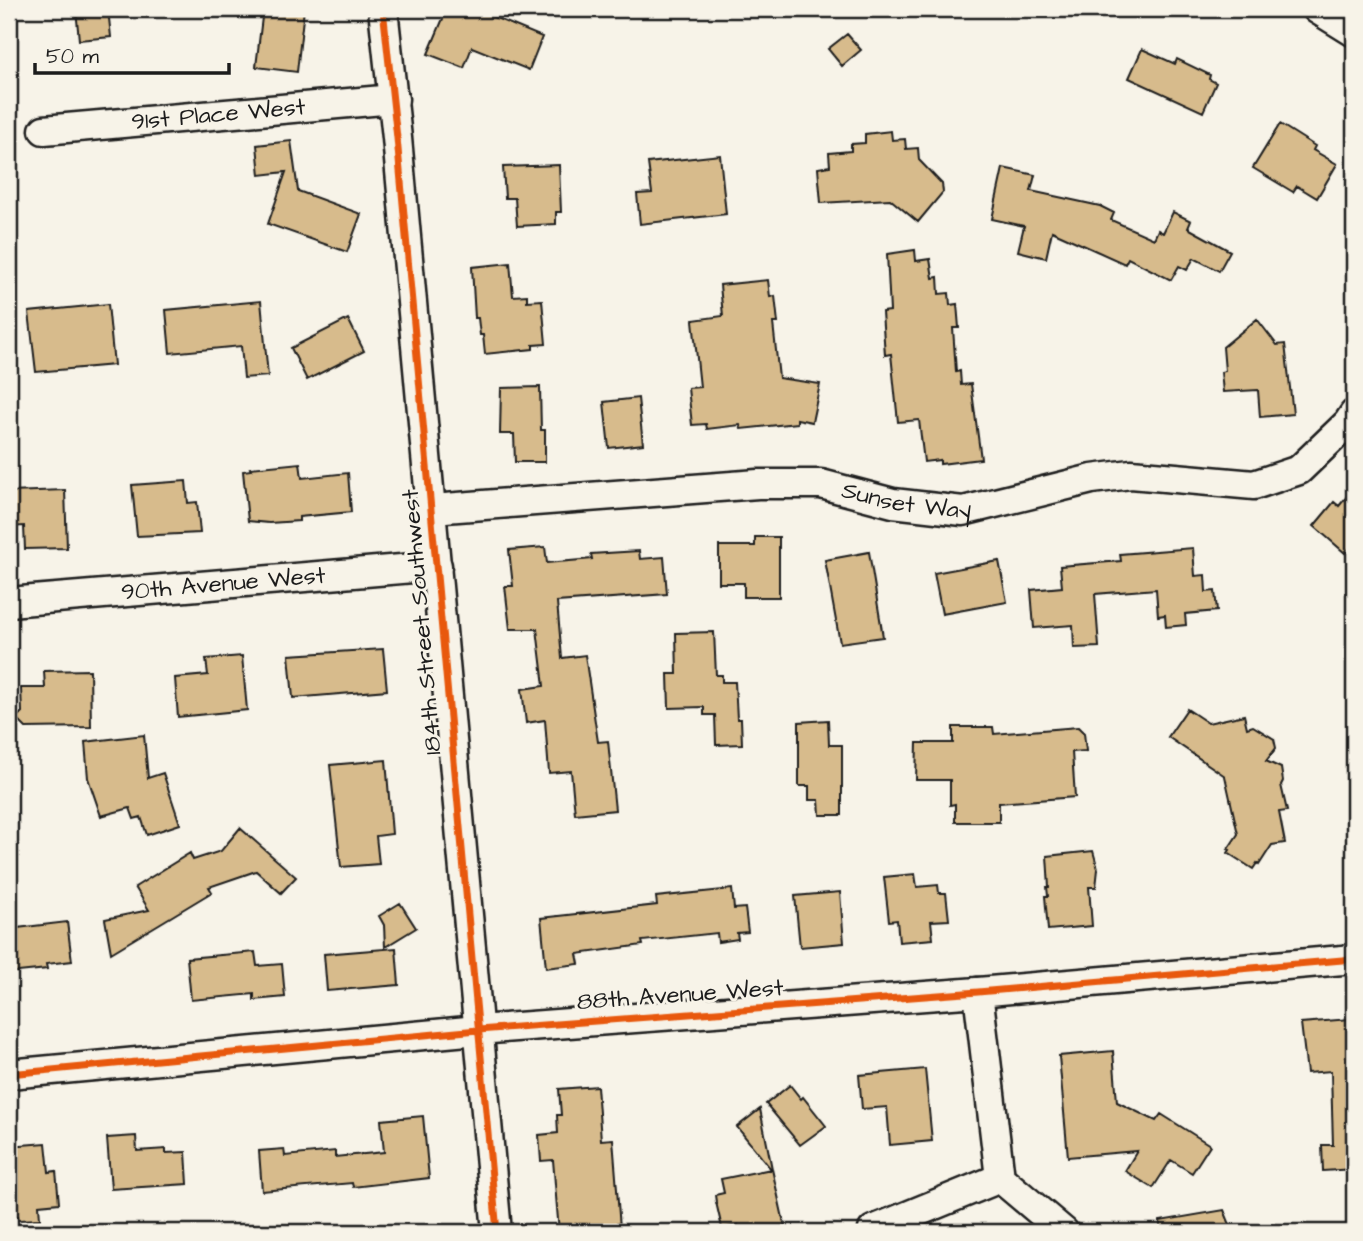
<svg xmlns="http://www.w3.org/2000/svg" width="1363" height="1241" font-family="'Architects Daughter',sans-serif">
<style>
.building{fill:#d7bb8c;stroke:#1c1c1c;stroke-width:2}
.lines{fill:none;stroke-linecap:round;stroke-linejoin:round}
.minor-casing{stroke:#1c1c1c;stroke-width:33}
.minor{stroke:#f7f3e8;stroke-width:28}
.cycleway-casing{stroke:#f7f3e8;stroke-width:11}
.cycleway{stroke:#e8590c;stroke-width:7}
.labels{text-anchor:middle;dominant-baseline:central;stroke-width:6;stroke-linejoin:round;paint-order:stroke}
.street-label{font-size:24px;fill:#1c1c1c;stroke:#f7f3e8}
</style>
<rect width="100%" height="100%" fill="#f7f3e8"/>
<filter id="ink" filterUnits="userSpaceOnUse"><feTurbulence type="fractalNoise" baseFrequency=".0143" numOctaves="2"/><feDisplacementMap in="SourceGraphic" scale="14" xChannelSelector="R" yChannelSelector="G"/><feConvolveMatrix kernelMatrix="1 2 1 2 8 2 1 2 1" color-interpolation-filters="sRGB"/></filter>
<g filter="url(#ink)">
<!-- building -->
<path class="building" d="M76 9H108L111 37 79 40Z
M263 9H304L297 72 256 67Z
M447 9H474L542 37 529 70 472 47 464 68 428 54Z
M847 34 861 50 842 66 828 49Z
M1142 49 1175 64 1177 59 1210 75 1209 79 1216 83 1203 112 1129 78Z
M1280 124 1315 146 1313 150 1337 164 1317 198 1297 186 1293 192 1253 168Z
M891 131 892 140 905 139 906 149 918 148 919 160 942 184 943 192 918 222 890 199 821 203 818 168 830 166 829 153 851 151V144L865 143V134Z
M291 141 298 191 361 214 347 252 268 224 286 172 260 175 257 145Z
M720 155 726 214 640 224 637 194 652 193 648 163Z
M559 165 561 212H556V224L517 226 515 198H505L503 167Z
M1003 168 1035 175 1031 191 1100 206 1114 213 1111 220 1154 239 1158 230 1163 233 1173 212 1191 221 1188 228 1230 251 1219 271 1194 258 1187 270 1179 266 1171 280 1128 258 1125 264 1052 231 1046 258 1018 251 1024 226 992 219Z
M915 250 916 261 930 259 933 278 938 277 939 294 949 293 950 305 957 304 959 328H953L956 372 960 371 961 385 971 384 981 459 940 464V460L924 462 919 420 898 422 891 354 885 355 882 312 890 311 887 254Z
M510 263 513 296 527 295V301L542 300 546 344 533 345V349L485 354 483 335H480L478 318H475L472 267Z
M768 280 770 297 775 296 778 323H773L779 378 820 384 812 422 797 419V423L741 429 740 425 707 429 706 424 692 425 688 388 700 387 693 320 723 316 720 285Z
M261 301 268 376 244 378 241 346 170 353 166 310Z
M108 304 114 365 36 372 29 312Z
M348 319 364 351 307 380 291 348Z
M1257 319 1277 345 1285 344 1293 414 1260 417 1258 390 1223 392 1221 372 1225 371 1223 347Z
M540 387 541 430H545V462H515L514 434H500L501 388Z
M638 398 643 444 609 448 604 402Z
M300 463 302 478 348 473 351 512 299 517V521L269 523 248 521 243 471 251 470 250 468Z
M186 481 188 503 197 502 200 533 137 536 132 485Z
M1354 488V543L1345 553 1314 526 1334 502 1339 506Z
M65 490 67 548 25 549 24 526 9 527V492Z
M755 537H779V597H744V583H719V546H755Z
M545 547 547 563 592 559 591 554 639 551 640 559 664 557 667 594 557 602 562 658 585 655 598 742 608 741 615 810 575 814 571 771 549 773 545 720 526 723 522 689 544 686 537 629H510L505 586H513L509 550Z
M1193 548 1195 576 1205 575 1206 592 1215 591 1217 611 1185 614 1186 625 1166 627 1165 615 1158 616 1156 589 1095 594 1099 647 1074 648 1073 625 1034 628 1031 590 1062 587 1060 566 1121 561 1120 554Z
M869 552 883 637 840 643 825 560Z
M999 561 1007 602 942 614 934 573Z
M714 632 716 675H722V682H735L737 719H741L742 744 716 745 715 715H704V707L669 708 668 674H677L676 633Z
M383 649 387 690 293 698 289 655Z
M242 656 247 710 178 717 175 678 208 675 206 659Z
M90 670 91 727 26 728 16 718 22 712 21 688H45L44 671Z
M1187 709 1208 723 1244 715 1247 728 1253 726 1274 739 1276 748 1266 761 1281 768 1283 781 1281 785 1287 811 1279 812 1285 843 1272 845 1259 865 1257 863 1253 869 1228 853 1230 850 1228 849 1238 834 1225 776 1168 737Z
M828 720 829 745H842V815H820L819 800H809V786H799V722Z
M953 727H993L994 734 1078 727 1084 733 1086 751 1072 752 1075 797 999 803V822H955V804L950 805V780H916L917 743H953Z
M144 735 148 778 163 773 180 824 147 835 141 817 134 819 130 808 101 816 88 778 85 742Z
M386 760 392 834 376 836 379 864 341 867 330 765Z
M240 828 296 877 281 893 256 871 209 887 212 892 111 953 105 919 149 910 135 887 190 853 193 860 221 851Z
M1093 851 1098 869 1096 887H1089L1092 926 1048 930 1045 896H1048L1047 887H1049L1047 856Z
M915 874 917 887 938 885 939 893H946L949 920 931 921 933 939 899 942 897 920 889 921 884 877Z
M732 889 734 909 745 908 748 932 737 933 738 939 718 942 717 933 642 941 643 945 577 954 579 964 546 968 541 918 657 905 656 897Z
M840 892 844 943 800 947 795 896Z
M400 903 416 928 385 947 384 925 379 916Z
M67 922 72 961 46 964 47 969 9 973V929Z
M396 948 399 985 327 991 324 954Z
M255 952 257 966 282 964 285 997 254 1000V994L191 1000 187 958Z
M1350 1019 1354 1063V1169L1323 1171 1322 1145H1333L1331 1071 1307 1073 1301 1023Z
M1113 1051 1117 1102 1156 1121 1161 1114 1210 1145 1192 1173 1171 1160 1153 1188 1125 1171 1137 1151 1068 1157 1059 1056Z
M925 1069 932 1141 890 1145 887 1107 862 1109 859 1075Z
M790 1085 801 1099 803 1097 826 1126 800 1145 766 1104Z
M597 1086 601 1140 613 1139 620 1228 559 1232 553 1160 541 1161 539 1135 558 1133 557 1115H561L559 1089Z
M760 1109 772 1169 786 1232H740L738 1225 722 1228 716 1202 715 1195 724 1193 721 1179 771 1169 737 1127Z
M423 1116 429 1178 353 1187 352 1183 262 1191 259 1151 284 1149 285 1156 335 1151V1157L384 1152 381 1120Z
M136 1136 137 1151 166 1149V1153L186 1152 188 1184 111 1189 107 1138Z
M46 1143 49 1172 56 1171 59 1203 39 1205 40 1219 19 1220 18 1216 9 1217V1146Z
M1224 1210 1233 1232H1160V1221Z"/>
<g class="lines">
<!-- minor casing -->
<g class="minor-casing">
<g id="minor">
<path d="M383 9 397 138 497 1232"/>
<path d="M1317 9 1354 32"/>
<path id="s1" d="M44 130 394 99"/>
<path id="s2" d="M432 509 758 484H821L893 503 963 511 1092 479 1131 474 1254 485 1299 470 1348 423 1354 414"/>
<path id="s3" d="M9 602 437 566"/>
<path d="M978 992 1000 1178 1064 1232"/>
<path d="M9 1074 478 1030 978 992 1354 959"/>
<path d="M873 1230 1000 1178"/>
</g>
</g>
<!-- minor -->
<use href="#minor" class="minor"/>
<!-- cycleway casing -->
<g class="cycleway-casing">
<path id="cycleway" d="M383 9 397 138 497 1232
M9 1074 478 1030 978 992 1354 959"/>
</g>
<!-- cycleway -->
<use href="#cycleway" class="cycleway"/>
</g>
</g>
<g class="labels">
<!-- street labels -->
<g class="street-label">
<text stroke="none"><textPath href="#s1" startOffset="175">91st Place West</textPath></text>
<text stroke="none"><textPath href="#s2" startOffset="478">Sunset Way</textPath></text>
<text stroke="none"><textPath href="#s3" startOffset="215">90th Avenue West</textPath></text>
<text transform="translate(422 622) rotate(-95)">184th Street Southwest</text>
<text transform="translate(680 995) rotate(-4)">88th Avenue West</text>
</g>
</g>
<!-- margin -->
<rect width="1363" height="1241" fill="none" stroke="#f7f3e8" stroke-width="35"/>
<rect x="18" y="18" width="1328" height="1206" fill="none" stroke="#1c1c1c" stroke-width="2.5" filter="url(#ink)"/>
<!-- scale -->
<path d="M35 63v10h194v-10" fill="none" stroke="#1c1c1c" stroke-width="3.5"/>
<text x="46" y="63" font-size="21" fill="#1c1c1c" stroke="#f7f3e8" stroke-width="5" paint-order="stroke">50 m</text>
</svg>
